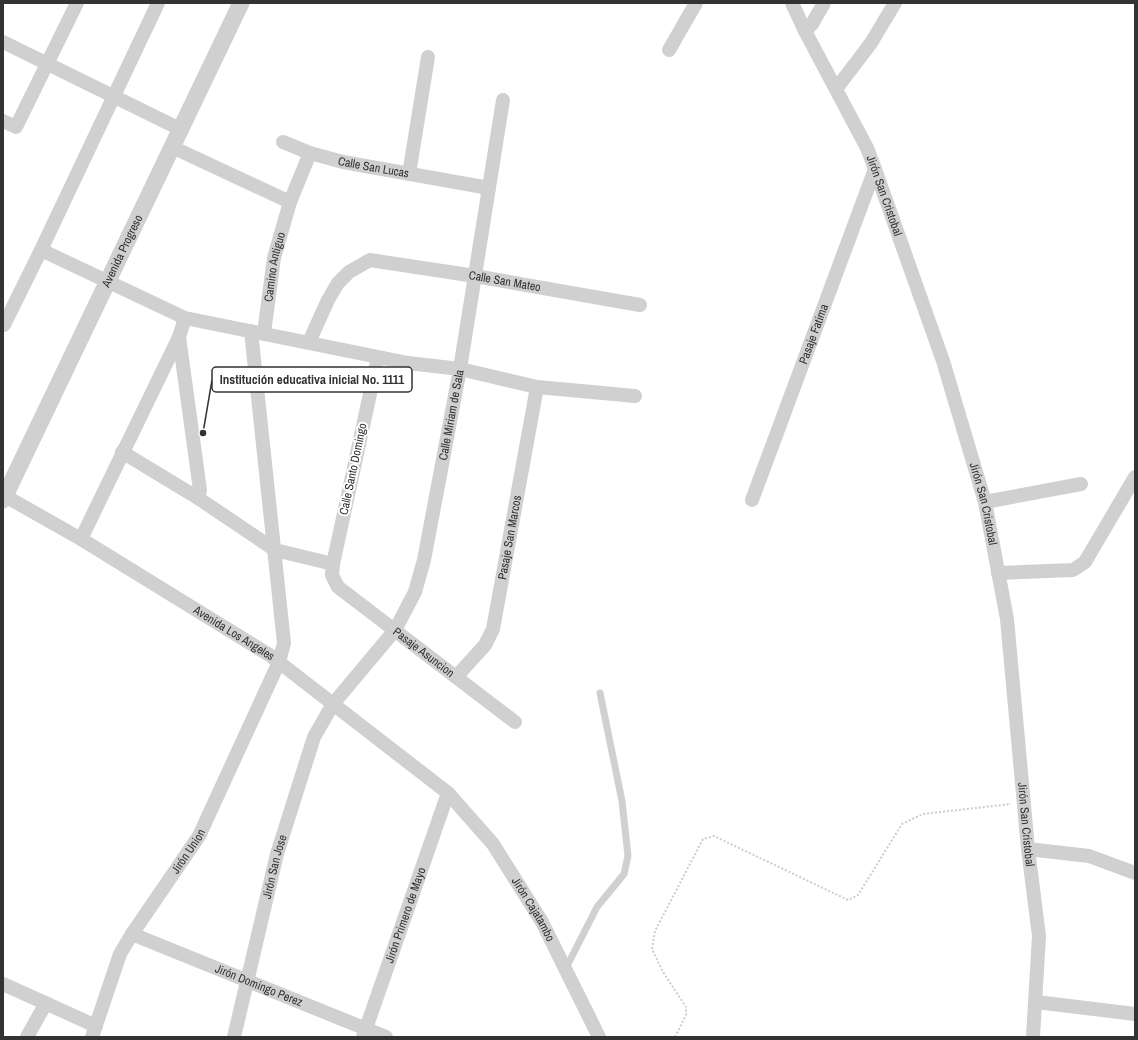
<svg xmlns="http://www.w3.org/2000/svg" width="1138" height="1040" font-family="'Archivo Narrow',sans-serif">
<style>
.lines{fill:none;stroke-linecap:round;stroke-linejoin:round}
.path{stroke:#cdcdcd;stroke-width:2;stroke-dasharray:2 2;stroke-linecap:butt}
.service{stroke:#d0d0d0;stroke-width:7}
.minor{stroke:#d0d0d0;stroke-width:14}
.tertiary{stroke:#d0d0d0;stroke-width:17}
.labels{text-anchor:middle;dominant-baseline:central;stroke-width:4;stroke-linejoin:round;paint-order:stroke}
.street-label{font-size:12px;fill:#333;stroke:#fff}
.leader{fill:none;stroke:#333;stroke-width:1.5}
.callout-dot{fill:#333;stroke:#fff;stroke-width:1.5}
.callout{fill:#fff;stroke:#333;stroke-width:1.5}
.callout-label{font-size:13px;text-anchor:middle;font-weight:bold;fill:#333}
</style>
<rect width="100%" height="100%" fill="#fff"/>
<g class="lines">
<!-- path -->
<path class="path" d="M675 1037 686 1015V1007L663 972 652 949 655 931 703 839 714 836 848 900 858 895 902 824 923 814 1011 804"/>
<!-- service -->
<path class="service" d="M566 968 597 907 624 874 628 856 622 801 600 693"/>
<!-- minor -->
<g class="minor">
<path id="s1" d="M792 3 805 31 867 148 875 169 943 361 985 502 1007 619 1028 849 1039 936 1033 1037"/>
<path d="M805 31 812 24 824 3"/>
<path d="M3 42 182 130"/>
<path d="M669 50 696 3"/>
<path d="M836 89 871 43 895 3"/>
<path d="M3 121 16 127 77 3"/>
<path d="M283 142 310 153"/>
<path d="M172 147 290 202"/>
<path d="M409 174 428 57"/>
<path d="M41 250 185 318 408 363 460 369 537 387 635 396"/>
<path d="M4 325 41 250 158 3"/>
<path id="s2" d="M264 333 274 258 290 202 310 153 343 162 489 188"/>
<path d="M179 337 200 490 198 498"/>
<path id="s3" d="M309 342 328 300 338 283 349 272 370 260 475 276 640 305"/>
<path id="s4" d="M378 357 333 564 332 575 338 587 515 722"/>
<path d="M122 452 198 498 275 550 333 564"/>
<path id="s5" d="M5 496 81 539 271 656 448 793 493 844 542 922 599 1037"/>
<path id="s6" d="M752 500 875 169"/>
<path d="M985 502 1081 484"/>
<path d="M81 539 179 337 185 318"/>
<path d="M998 573 1073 570 1085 562 1135 477"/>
<path id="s7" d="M456 677 485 645 493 629 537 387"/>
<path d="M1028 849 1089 856 1135 873"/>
<path id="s8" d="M132 934 386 1037"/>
<path d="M3 984 96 1026"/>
<path d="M1036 1002 1135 1014"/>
<path d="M27 1037 46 1003"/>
<path id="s9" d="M92 1037 120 954 132 934 199 836 279 662 284 643 251 331"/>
<path id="s10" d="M234 1037 277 854 314 737 333 704 395 630 415 592 424 560 460 369 503 100"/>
<path id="s11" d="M363 1037 448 793"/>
</g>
<!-- tertiary -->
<path class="tertiary" id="s12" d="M3 500 241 3"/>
</g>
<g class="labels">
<!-- street labels -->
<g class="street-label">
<text stroke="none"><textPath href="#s2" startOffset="252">Calle San Lucas</textPath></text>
<text stroke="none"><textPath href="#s1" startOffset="214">Jirón San Cristobal</textPath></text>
<text stroke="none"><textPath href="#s12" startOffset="276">Avenida Progreso</textPath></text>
<text stroke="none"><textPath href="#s2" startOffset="67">Camino Antiguo</textPath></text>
<text stroke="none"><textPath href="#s3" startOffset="242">Calle San Mateo</textPath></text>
<text stroke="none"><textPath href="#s6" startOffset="177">Pasaje Fatima</textPath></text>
<text stroke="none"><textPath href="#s10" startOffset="669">Calle Miriam de Sala</textPath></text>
<text transform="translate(353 469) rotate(-78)">Calle Santo Domingo</text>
<text stroke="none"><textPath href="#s1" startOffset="538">Jirón San Cristobal</textPath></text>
<text stroke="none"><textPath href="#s7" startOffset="154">Pasaje San Marcos</textPath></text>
<text stroke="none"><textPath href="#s5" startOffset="267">Avenida Los Angeles</textPath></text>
<text stroke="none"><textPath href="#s4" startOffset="344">Pasaje Asuncion</textPath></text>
<text stroke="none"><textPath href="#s1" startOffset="862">Jirón San Cristobal</textPath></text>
<text stroke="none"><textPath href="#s9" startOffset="211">Jirón Union</textPath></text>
<text stroke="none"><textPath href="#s10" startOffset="175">Jirón San Jose</textPath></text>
<text stroke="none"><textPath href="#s5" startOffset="679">Jirón Cajatambo</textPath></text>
<text stroke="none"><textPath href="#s11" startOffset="129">Jirón Primero de Mayo</textPath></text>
<text stroke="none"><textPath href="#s8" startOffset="137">Jirón Domingo Perez</textPath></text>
</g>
</g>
<!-- callouts -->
<path class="leader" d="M203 433L212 380"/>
<circle class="callout-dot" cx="203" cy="433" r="4"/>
<rect class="callout" x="212" y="367" width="200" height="25" rx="4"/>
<g class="callout-label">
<text x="312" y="384">Institución educativa inicial No. 1111</text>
</g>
<!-- border -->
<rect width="1138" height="1040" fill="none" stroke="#333333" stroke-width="8"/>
</svg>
